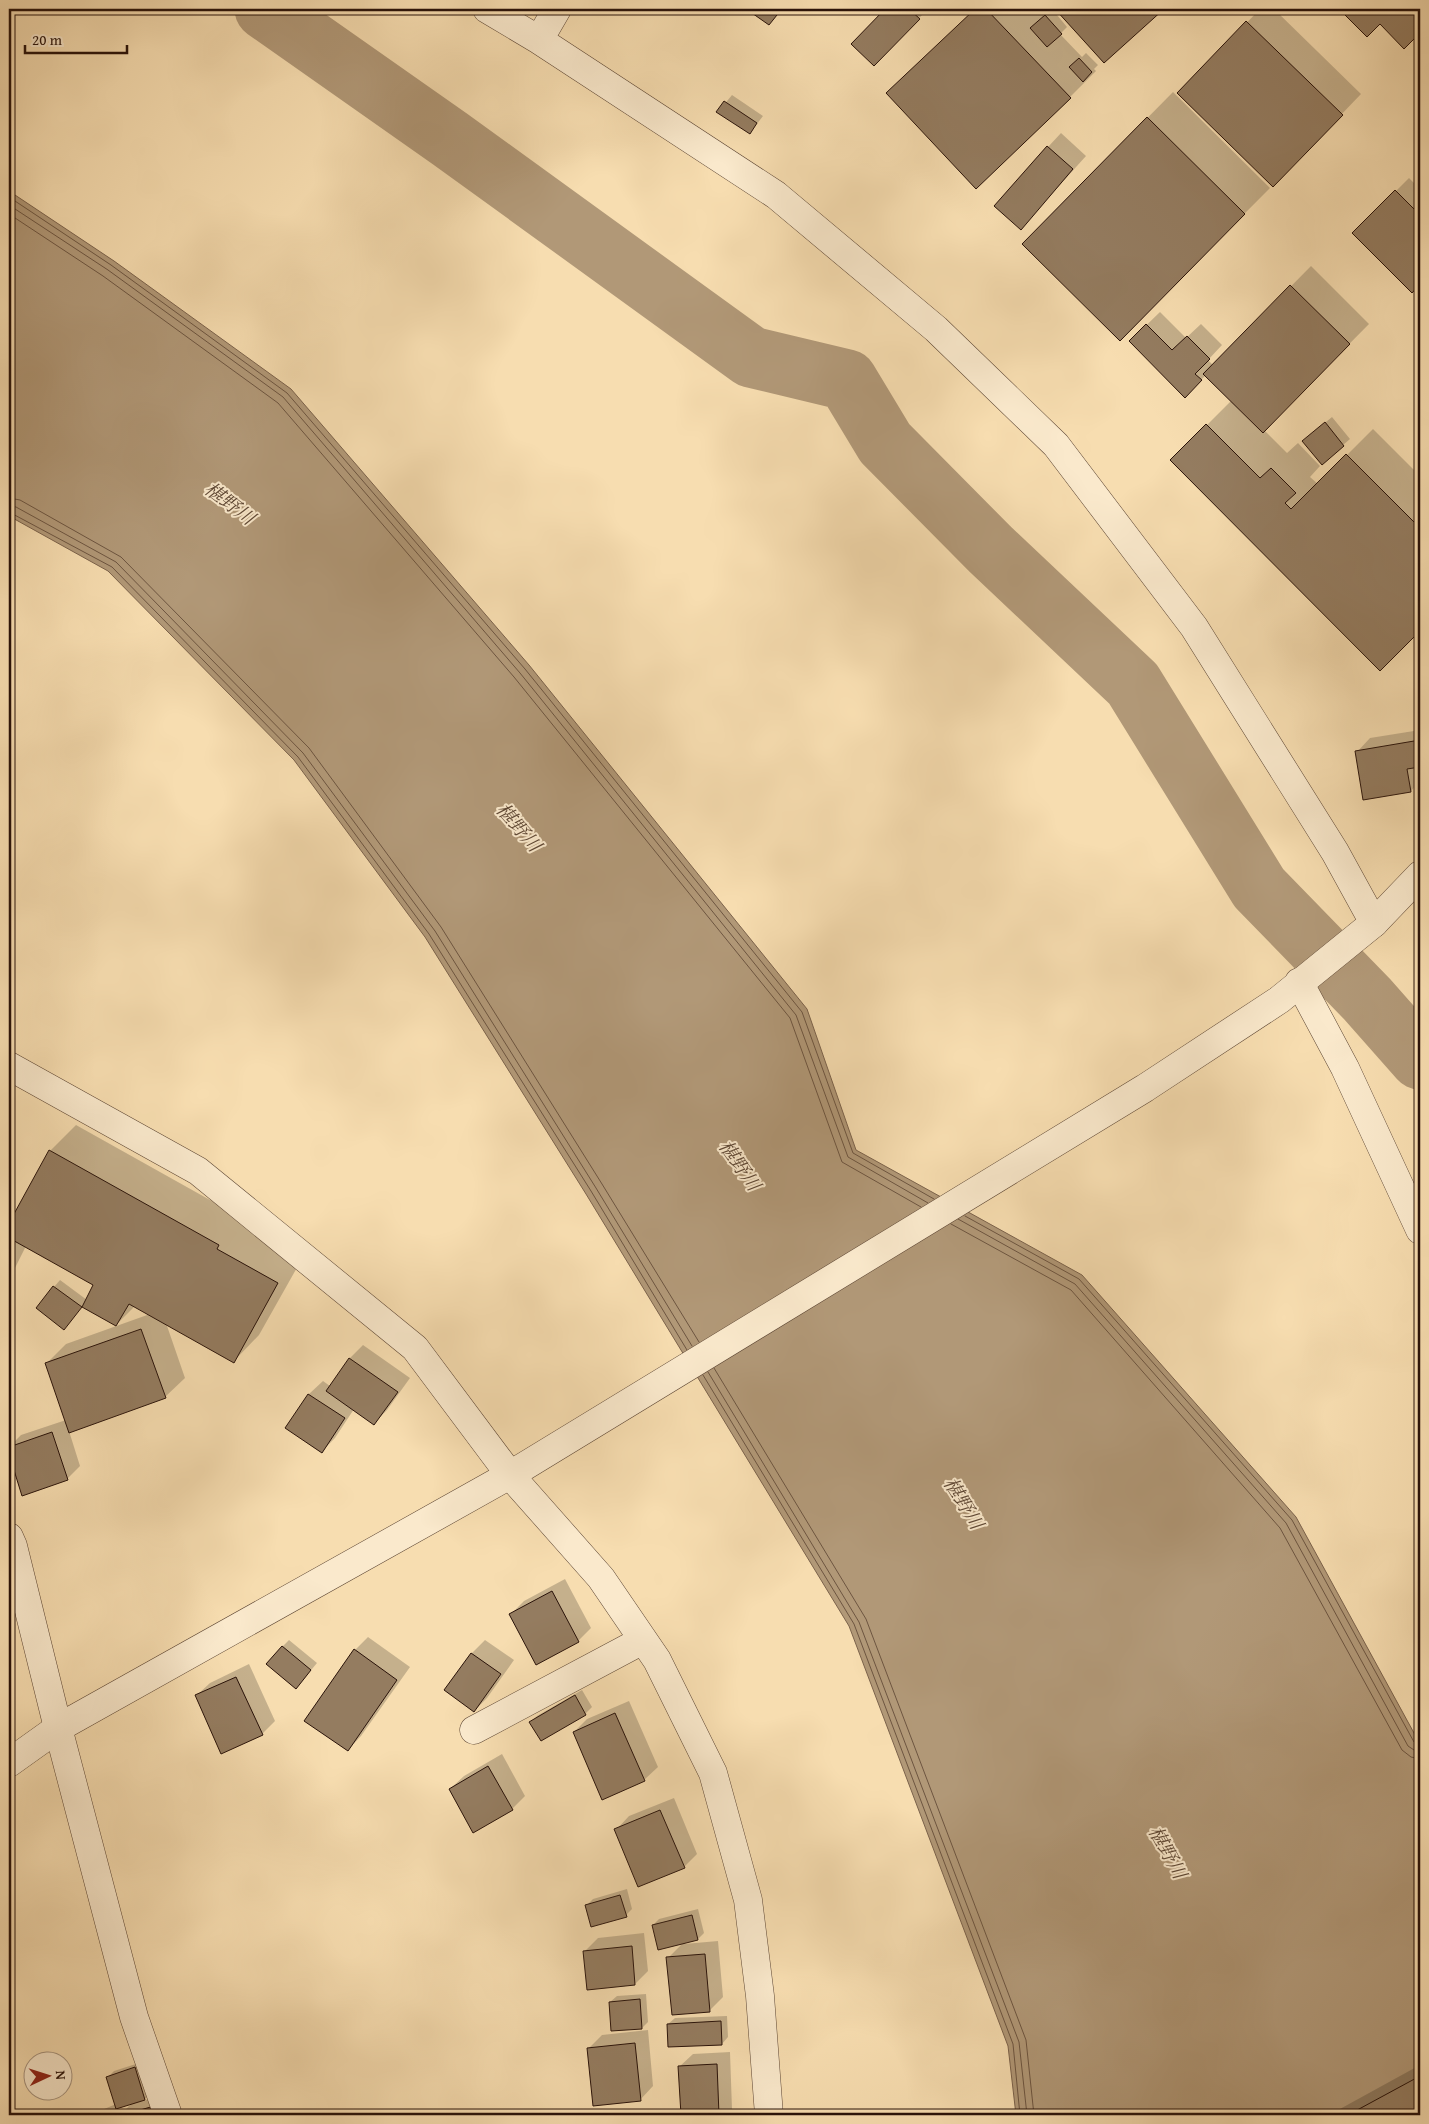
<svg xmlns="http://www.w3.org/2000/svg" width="1429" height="2124" font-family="'Gentium Book Plus','Noto Serif JP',serif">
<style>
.water{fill:#b19877;stroke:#7b624b}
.shadow{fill:#0003;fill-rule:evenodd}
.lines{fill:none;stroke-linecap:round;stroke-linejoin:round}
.shore{stroke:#6d5540;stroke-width:1}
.river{stroke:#b19877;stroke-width:61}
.building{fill:#947c60;stroke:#291209}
.minor-casing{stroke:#5c4533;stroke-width:29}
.tertiary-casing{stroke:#5c4533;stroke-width:29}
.minor{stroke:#fae9cc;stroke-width:28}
.tertiary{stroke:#fae9cc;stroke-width:28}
.labels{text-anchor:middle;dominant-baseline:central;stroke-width:4;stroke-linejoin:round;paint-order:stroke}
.water-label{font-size:19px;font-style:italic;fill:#5f4835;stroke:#fae9cc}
</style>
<rect width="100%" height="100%" fill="#f7ddb0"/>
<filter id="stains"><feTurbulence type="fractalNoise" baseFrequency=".004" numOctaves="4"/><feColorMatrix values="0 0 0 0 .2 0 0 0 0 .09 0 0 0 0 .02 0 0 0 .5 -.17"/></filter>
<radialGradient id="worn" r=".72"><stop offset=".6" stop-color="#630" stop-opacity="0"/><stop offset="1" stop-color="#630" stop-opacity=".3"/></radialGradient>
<!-- water -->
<path class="water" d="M9 191 114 261 291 389 529 665 807 1009 856 1150 1082 1275 1296 1517 1420 1744V2115H1016L1008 2046 849 1626 586 1194 425 937 294 760 108 571 9 516Z"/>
<!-- shadow -->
<path class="shadow" d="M752 9H782L769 24 751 10Z
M886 9H928L887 51 853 44Z
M975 9H1036L1044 16 1052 9 1067 27 1060 34 1082 57 1086 53 1098 65 1094 69 1096 71 1070 97 887 93Z
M1056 9H1162L1104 62Z
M1260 9H1274L1361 94 1293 165 1179 93Z
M1341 9H1420V31L1404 47 1380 22 1367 35Z
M1173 92 1270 188 1120 339 1023 244Z
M732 95 763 116 750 133 718 112Z
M1061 133 1086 156 1021 228 1048 147Z
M1409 178 1420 189V283L1412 291 1354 233Z
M1311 266 1369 324 1264 430 1287 453 1298 443 1320 466 1310 477 1318 484 1373 429 1420 476V629L1380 669 1172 460 1233 399 1206 375 1185 396 1130 341 1160 312 1186 338 1201 324 1222 345 1208 360 1213 365Z
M1332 417 1350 439 1343 445 1310 435Z
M1420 730V781L1411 791 1357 752 1370 738Z
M76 1125 244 1219 303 1257 259 1335 234 1361 166 1323 185 1378 165 1397 69 1431 80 1466 67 1479 23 1494 9 1447 21 1435 66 1420 46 1364 66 1344 150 1314 135 1306 116 1325 82 1306 70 1322 54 1287 60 1280 87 1300 95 1285 26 1246 9 1280V1226L50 1151Z
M363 1345 410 1378 387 1410 374 1423 354 1409 335 1438 322 1451 287 1428 309 1394 323 1381 330 1386 350 1358Z
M565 1579 591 1628 578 1641 511 1614 524 1601Z
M368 1637 410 1667 361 1736 348 1750 355 1650Z
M289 1640 317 1663 302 1681 282 1647Z
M485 1640 514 1660 487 1698 474 1711 445 1690 472 1653Z
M249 1664 275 1721 262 1734 196 1696 210 1683Z
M582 1690 592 1707 585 1714 541 1739 531 1722 537 1716Z
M629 1701 658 1767 644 1780 574 1732 587 1719Z
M502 1754 525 1796 512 1809 450 1789 464 1776Z
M674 1798 697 1854 684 1867 616 1830 629 1816Z
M627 1889 632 1909 626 1915 587 1905 593 1899Z
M698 1909 704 1933 698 1939 684 1943V1944L718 1941 723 1997 710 2010 668 1958 683 1943 653 1925 659 1919Z
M644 1933 648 1971 635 1984 585 1951 598 1938Z
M646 1994 648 2022 642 2028 610 2002 617 1996Z
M727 2016 728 2037 722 2044 668 2024 675 2018Z
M648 2030 653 2086 640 2100 589 2048 602 2035Z
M730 2052 732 2109 726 2115H682L679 2067 693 2054Z
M142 2062 151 2093 143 2101 167 2093 174 2115H90L116 2104 108 2077 114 2071ZM133 2102 120 2115 117 2107Z
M1420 2065V2115H1329Z"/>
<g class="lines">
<!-- shore -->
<path class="shore" d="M9 197 111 265 287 393 525 669 802 1012 853 1153 934 1199
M9 205 108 270 283 397 520 673 796 1015 848 1157 928 1203
M9 214 103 276 278 403 514 677 790 1018 842 1162 921 1207
M9 498 20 500 121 557 309 748 441 927 602 1184 699 1342
M9 505 16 507 116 562 303 753 435 931 596 1188 692 1346
M9 512 112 567 298 757 429 934 591 1191 687 1350
M965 1216 1079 1279 1292 1520 1414 1742 1420 1745
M958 1219 1075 1284 1286 1523 1408 1746 1414 1750 1420 1752
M951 1224 1071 1290 1280 1528 1402 1750 1411 1757 1420 1759
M714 1368 866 1619 1026 2040 1034 2115
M708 1372 859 1622 1019 2042 1027 2115
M703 1375 854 1624 1013 2044 1020 2115"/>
<!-- river -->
<path class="river" d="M265 9 450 139 751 357 847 380 885 443 990 549 1133 684 1259 888 1367 999 1420 1059"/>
</g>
<!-- building -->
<path class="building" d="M751 9H769L777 15 769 25 749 11Z
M885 9H909L920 19 874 66 851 44Z
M975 9H986L1071 98 976 189 886 93Z
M1055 9H1164L1104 63Z
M1339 9H1420V33L1404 49 1380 24 1367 37Z
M1045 15 1062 34 1047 47 1030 28Z
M1246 21 1343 115 1273 187 1177 93Z
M1079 58 1092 72 1083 82 1069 67Z
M724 101 757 123 750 134 716 112Z
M1147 117 1245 214 1120 341 1022 244Z
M1047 146 1073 169 1021 230 994 206Z
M1395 190 1420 215V284L1412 293 1352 233Z
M1290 285 1350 344 1263 433 1203 374Z
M1146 324 1172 350 1187 336 1210 359 1195 374 1202 380 1185 398 1129 341Z
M1325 422 1344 446 1322 465 1302 441Z
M1206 424 1260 478 1271 468 1296 493 1285 503 1291 509 1346 454 1420 528V631L1380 671 1170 460Z
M1420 740V767L1407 769 1411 792 1363 800 1355 751Z
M49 1150 219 1245 217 1249 278 1283 234 1363 129 1304 116 1326 82 1307 93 1285 9 1238V1223Z
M9 1255 14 1258 9 1269Z
M53 1286 82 1307 64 1330 36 1308Z
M141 1329 166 1398 69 1433 45 1363Z
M349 1358 398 1392 374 1425 326 1391Z
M308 1394 345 1418 322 1453 285 1428Z
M52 1432 68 1480 22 1496 9 1454V1447Z
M552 1591 579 1642 536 1665 509 1614Z
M282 1646 311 1670 296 1689 266 1664Z
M354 1649 397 1680 348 1751 304 1721Z
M471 1653 501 1674 474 1712 444 1690Z
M236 1677 263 1735 221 1754 195 1695Z
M575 1695 586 1715 541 1741 529 1722Z
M615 1713 645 1781 602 1800 573 1732Z
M488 1766 513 1810 473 1833 449 1789Z
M660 1810 685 1868 638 1887 614 1829Z
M620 1895 627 1917 591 1927 585 1905Z
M692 1915 698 1940 658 1950 652 1925Z
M632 1946 635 1985 587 1990 583 1951Z
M705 1954 710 2012 672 2015 666 1957Z
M640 1999 642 2029 611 2031 609 2002Z
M721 2021 722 2045 668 2047 667 2024Z
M635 2043 641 2101 593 2106 587 2048Z
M717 2064 719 2115H681L678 2066Z
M135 2067 145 2100 116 2109 106 2077Z
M1420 2076V2115H1348Z
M154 2106 157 2115H123Z"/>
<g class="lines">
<!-- minor casing -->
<g class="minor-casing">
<path id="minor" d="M487 9 539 40 776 195 936 329 1056 445 1194 627 1335 852 1374 923
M539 40 557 9
M1299 982 1345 1068 1420 1230
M9 1066 198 1171 415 1348 510 1475 601 1578 657 1660 713 1773 748 1900 760 1996 769 2115
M9 1537 13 1546 58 1728 134 2017 168 2115
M474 1730 643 1640"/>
</g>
<!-- tertiary casing -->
<g class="tertiary-casing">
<path id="tertiary" d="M9 1763 58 1728 510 1475 1145 1088 1279 1000 1374 923 1420 875"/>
</g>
<!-- minor -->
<use href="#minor" class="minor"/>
<!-- tertiary -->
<use href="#tertiary" class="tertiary"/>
</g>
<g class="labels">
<!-- water labels -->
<g class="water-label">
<text transform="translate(230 503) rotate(37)">椹野川</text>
<text transform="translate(519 827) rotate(49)">椹野川</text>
<text transform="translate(740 1165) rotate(55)">椹野川</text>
<text transform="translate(964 1503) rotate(58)">椹野川</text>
<text transform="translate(1168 1852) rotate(61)">椹野川</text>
</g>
</g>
<!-- margin -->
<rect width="1429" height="2124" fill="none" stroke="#f7ddb0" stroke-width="30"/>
<rect x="10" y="10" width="1409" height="2104" fill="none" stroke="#291209" stroke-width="2.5"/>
<rect x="15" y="15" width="1399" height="2094" fill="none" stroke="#291209"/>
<!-- north arrow -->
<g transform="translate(48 2076) rotate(86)"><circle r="24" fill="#fae9cc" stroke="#a6937e"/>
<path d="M0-4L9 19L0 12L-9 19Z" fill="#8f2418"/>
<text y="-8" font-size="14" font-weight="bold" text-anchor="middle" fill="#291209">N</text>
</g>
<!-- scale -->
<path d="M25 45v8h102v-8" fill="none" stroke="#291209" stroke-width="2.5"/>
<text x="32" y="45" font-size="15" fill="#291209" stroke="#fae9cc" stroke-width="4" paint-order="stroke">20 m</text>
<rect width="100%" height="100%" filter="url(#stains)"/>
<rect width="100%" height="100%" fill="url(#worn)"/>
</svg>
